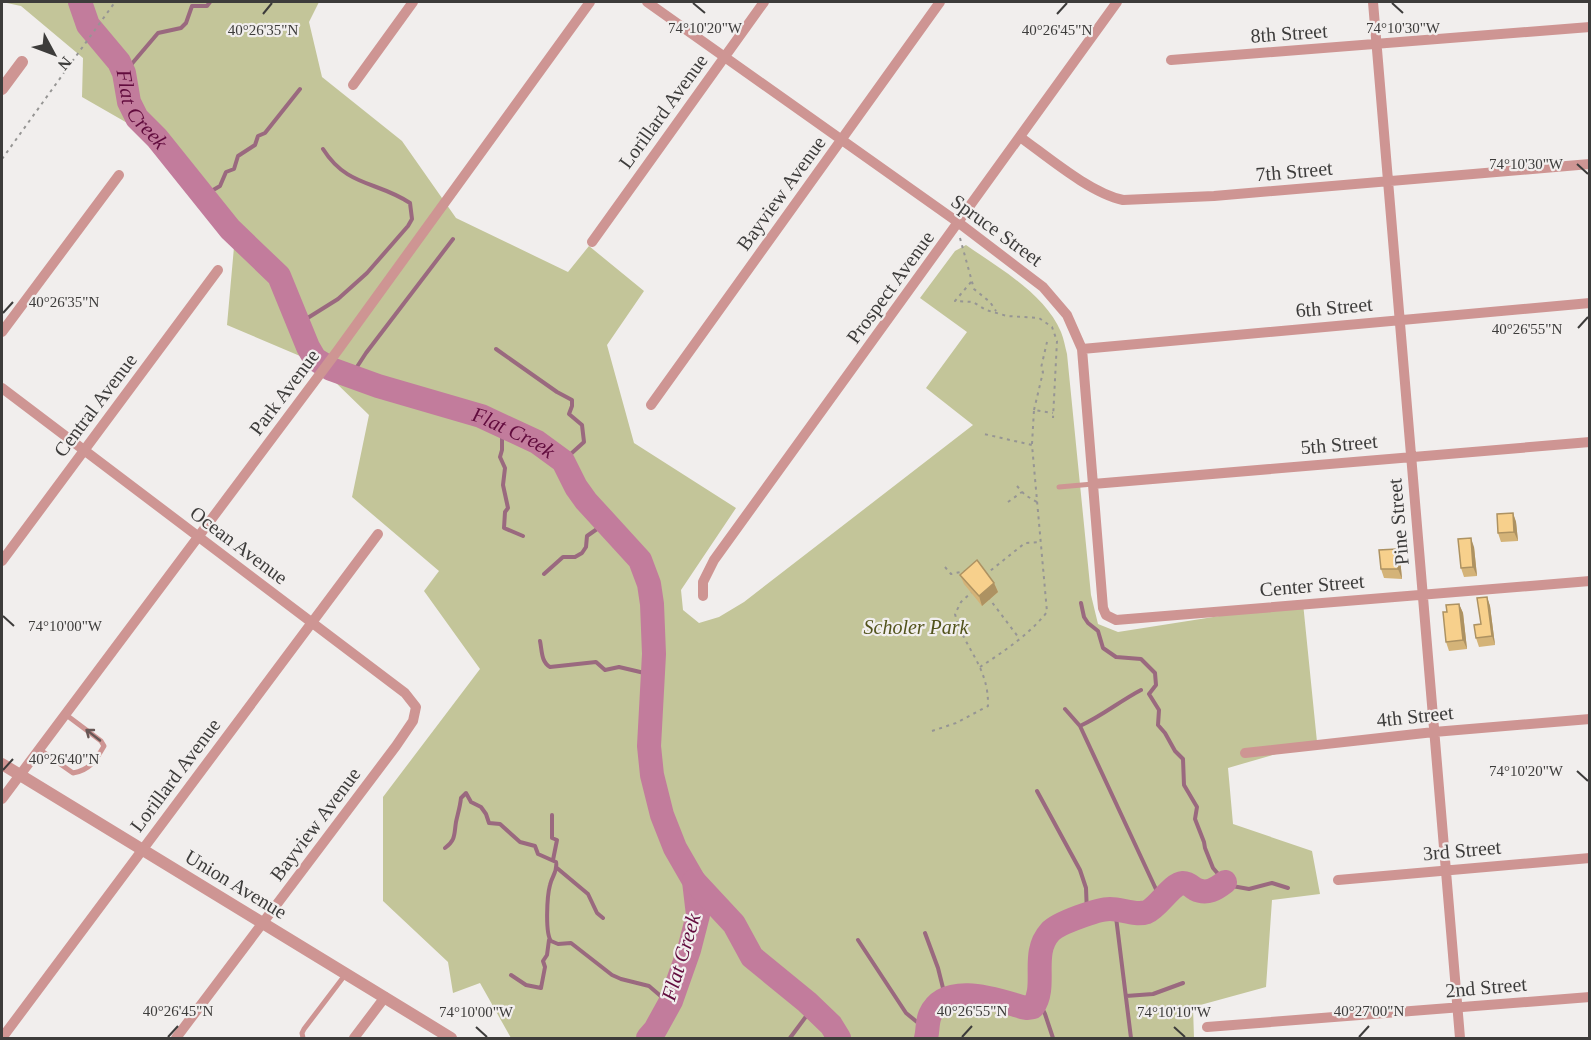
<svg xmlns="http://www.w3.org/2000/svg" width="1591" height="1040" font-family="Georgia,serif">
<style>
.green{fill:#c3c599}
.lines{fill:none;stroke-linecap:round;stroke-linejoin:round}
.stream{stroke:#9a697f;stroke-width:4}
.river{stroke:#c27c9c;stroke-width:24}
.path{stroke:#969594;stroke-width:2;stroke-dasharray:3 4.5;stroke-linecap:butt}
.service{stroke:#ce9593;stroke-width:5}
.minor{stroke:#ce9593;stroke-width:10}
.tertiary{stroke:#ce9593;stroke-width:12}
.wall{fill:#d4b378}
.shaded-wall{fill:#ad9262}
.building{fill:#f7d08c;stroke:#ad9262;stroke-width:1.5}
.oneway{stroke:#685755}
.ticks{fill:none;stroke:#3d3c3b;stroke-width:2}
.labels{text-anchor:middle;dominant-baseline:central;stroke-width:4.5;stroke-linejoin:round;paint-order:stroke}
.street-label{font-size:20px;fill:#3d3c3b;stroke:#f1eeed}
.park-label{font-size:20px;font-style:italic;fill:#52531c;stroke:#f1eeed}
.water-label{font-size:21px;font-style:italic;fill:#610b3d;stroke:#f1eeed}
.ticks-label{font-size:15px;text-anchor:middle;fill:#3d3c3b;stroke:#f1eeed;stroke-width:4.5;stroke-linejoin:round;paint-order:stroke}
</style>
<rect width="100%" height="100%" fill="#f1eeed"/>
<!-- green -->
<path class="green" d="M2 2H319L309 22 322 77 402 141 456 218 568 272 589 246 644 291 607 345 634 443 736 508 681 590 683 610 699 623 719 617 744 602 973 425 926 388 967 332 920 298 955 251 966 245C999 268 1045 294 1061 332 1064 339 1065 347 1067 354L1091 595 1098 624 1118 632 1303 603 1317 742 1228 768 1233 824 1312 851 1320 894 1272 900 1266 987 1193 1007 1194 1038H511L480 983 453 993 448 962 383 901V797L480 669 424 591 439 571 352 497 369 415 332 379 300 356 227 325 234 247 136 128 82 97 83 58 21 6Z"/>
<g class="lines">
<!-- stream -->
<path class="stream" d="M124 73 158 33 181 28 186 23 192 6H207L210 2
M203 196 220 186 226 172 234 169 238 156 255 145 258 136 265 133 300 89
M298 324 338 299 367 273 408 226 412 219 410 203C377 181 347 187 323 149
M496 349 557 392 572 400V406L569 414 582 425 584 442 563 461
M351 376 366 353 453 239
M502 424V450L500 457 505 468 503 485 508 508 505 512 504 528 523 536
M544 574 563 557H575L582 553 586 547 587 536 607 522
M1081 603 1084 617 1088 623 1098 631 1103 648 1116 657 1141 659 1155 673 1156 685 1149 694 1159 710 1158 725 1165 733 1175 751 1183 759 1184 785 1197 807 1195 819 1204 842 1205 848 1213 868 1225 882 1232 886 1249 889 1272 883 1288 888
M540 641C542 650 541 662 550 667L596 662 605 670 619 667 653 675
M1065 709 1080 726 1161 900
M1080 726C1102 716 1120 701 1141 690
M1037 791 1080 870 1086 888 1087 914
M552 815V838L557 840 553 860
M445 848C456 840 454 834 456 822 458 813 460 807 461 798L466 793 471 802 481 807 486 814 489 823 500 824 520 842 535 846 538 854 556 862C558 871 552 876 550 885 547 896 545 933 551 941L558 944 571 943 612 975 621 979 649 986 670 1004
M557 868 588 894 597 913 603 918
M1115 909 1131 1038
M925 933 938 968 946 1000
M858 940 906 1013 917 1022 928 1025
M511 975 526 985 541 988 545 967 543 961 547 955 549 940
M1126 996 1153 994 1183 983
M1038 1000 1045 1014 1053 1038
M790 1038 813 1007"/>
<!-- river -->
<g class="river">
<path id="s1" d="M80 2 88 25 119 62 124 73 129 102 137 118 157 138 230 229 279 276 308 347 315 359 331 369 378 386 481 416 537 442 563 461 576 487 586 501 640 560 649 584 652 604 654 654 649 746 652 775 662 815 675 848 694 881 698 915 689 950 671 1001 655 1030 648 1038"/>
<path d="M694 881 734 924 752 957 807 1002 831 1025 839 1038"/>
<path d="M926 1038C928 1031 927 1022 930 1015 946 980 1000 1001 1026 1008L1033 1007C1048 986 1030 954 1050 932 1058 923 1098 909 1110 909 1122 909 1135 916 1147 912 1159 907 1171 884 1183 883 1188 883 1191 886 1195 889 1207 895 1216 889 1225 882"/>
</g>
<!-- path -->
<path class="path" d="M2 159 115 2
M960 238 974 289 990 302 996 311
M971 282 955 301 973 302 986 310 1007 316 1039 318 1052 327 1057 341 1053 418
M1034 410 1043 372 1041 368 1047 342
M1032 444 1034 410 1053 413
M1017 486 1025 495 1037 502
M1008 502 1022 492
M945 567 951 574 965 571
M985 575 1025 543 1041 542
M988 597 1019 638
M980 667C1003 652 1030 634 1047 612L1032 445 984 434
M932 731 956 723 988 706C989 666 964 649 955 614L961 602 973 591"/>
<!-- service -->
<path class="service" d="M1059 487 1093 484
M39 749 73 773C90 770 96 760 104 746L101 741 65 714
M303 1038 302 1033 304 1029 345 975"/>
<!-- minor -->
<path class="minor" d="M647 2 959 223 1043 287 1067 315 1082 349 1103 608 1106 615 1116 620 1590 581
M1373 2 1460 1038
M1171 60 1590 27
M353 85 413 2
M1020 137C1048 157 1090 193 1123 200L1214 196 1590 164
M592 242 764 2
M2 332 119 175
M1082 349 1590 303
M2 388 405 693 416 707 413 721 396 746 176 1038
M651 405 940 2
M1093 484 1590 442
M2 561 218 270
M703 596V582L714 560 1117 2
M1245 753 1434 732 1590 719
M2 799 338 350 590 2
M1338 880 1590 858
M1207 1027 1590 997
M2 1038 378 534
M354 1038 385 997"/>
<!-- tertiary -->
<path class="tertiary" d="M2 89 22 62
M2 764 451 1038"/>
</g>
<!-- wall -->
<path class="wall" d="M1513 513 1516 522 1518 541 1501 542 1498 533Z
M1474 547 1477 576 1464 577 1461 568Z
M1400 558 1402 579 1384 578 1381 569Z
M960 575 994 583 998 592 982 606 964 584Z
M1487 597 1490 606 1495 645 1479 647 1476 638 1481 624Z
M1459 604 1463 613 1467 649 1449 651 1446 642 1447 612Z"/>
<!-- shaded-wall -->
<path class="shaded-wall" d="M1513 513 1516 522 1518 541 1514 532Z
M1471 538 1474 547 1477 576 1473 567Z
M1397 549 1400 558 1402 579 1398 569Z
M994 583 998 592 982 606 979 596Z
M1487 597 1490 606 1495 645 1492 636Z
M1459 604 1463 613 1467 649 1463 640Z"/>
<!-- building -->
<path class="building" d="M1513 513 1514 532 1498 533 1497 514Z
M1471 538 1473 567 1461 568 1458 539Z
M1397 549 1398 569H1381L1379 550Z
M977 560 994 583 979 596 960 575Z
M1487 597 1492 636 1476 638 1474 625 1481 624 1477 598Z
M1459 604 1463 640 1446 642 1443 612H1447L1446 605Z"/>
<!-- one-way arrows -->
<defs><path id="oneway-shaft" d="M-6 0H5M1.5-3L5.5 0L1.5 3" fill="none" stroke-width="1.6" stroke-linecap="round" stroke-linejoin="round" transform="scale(1.5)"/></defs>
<use class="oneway" href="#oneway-shaft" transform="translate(93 735) rotate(-142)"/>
<!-- ticks -->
<path class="ticks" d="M693 3 705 13M1392 3 1403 13M263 14 272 3M1057 14 1067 3M1577 164 1588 174M3 313 13 302M1578 328 1588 317M3 616 14 626M3 770 13 759M1577 771 1588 781M476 1027 487 1037M1174 1027 1185 1037M168 1037 178 1026M962 1037 972 1026M1359 1037 1369 1026"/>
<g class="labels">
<!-- street labels -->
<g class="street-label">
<text transform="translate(1289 33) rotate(-4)">8th Street</text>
<text transform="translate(663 111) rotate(-54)">Lorillard Avenue</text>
<text transform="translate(1294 171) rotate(-5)">7th Street</text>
<text transform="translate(781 193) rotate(-54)">Bayview Avenue</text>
<text transform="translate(997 230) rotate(36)">Spruce Street</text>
<text transform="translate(890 287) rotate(-54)">Prospect Avenue</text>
<text transform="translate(1334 307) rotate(-5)">6th Street</text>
<text transform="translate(284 392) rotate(-53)">Park Avenue</text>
<text transform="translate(95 405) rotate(-53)">Central Avenue</text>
<text transform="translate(1339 444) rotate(-5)">5th Street</text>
<text transform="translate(1398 522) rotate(-95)">Pine Street</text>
<text transform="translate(239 545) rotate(37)">Ocean Avenue</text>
<text transform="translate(1312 585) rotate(-5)">Center Street</text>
<text transform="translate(1415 716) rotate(-6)">4th Street</text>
<text transform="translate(175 775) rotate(-53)">Lorillard Avenue</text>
<text transform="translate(315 824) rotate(-53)">Bayview Avenue</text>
<text transform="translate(1462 850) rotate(-5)">3rd Street</text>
<text transform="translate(236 884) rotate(31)">Union Avenue</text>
<text transform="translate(1486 987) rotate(-5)">2nd Street</text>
</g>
<!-- park labels -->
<g class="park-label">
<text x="916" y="627">Scholer Park</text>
</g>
<!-- water labels -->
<g class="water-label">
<text stroke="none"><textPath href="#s1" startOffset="126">Flat Creek</textPath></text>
<text stroke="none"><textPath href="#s1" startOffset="648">Flat Creek</textPath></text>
<text transform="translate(681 957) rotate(-73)">Flat Creek</text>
</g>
</g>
<g class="ticks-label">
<text x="705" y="33">74°10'20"W</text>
<text x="1403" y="33">74°10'30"W</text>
<text x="263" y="35">40°26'35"N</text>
<text x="1057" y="35">40°26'45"N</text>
<text x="1526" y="169">74°10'30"W</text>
<text x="64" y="307">40°26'35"N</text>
<text x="1527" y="334">40°26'55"N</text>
<text x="65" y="631">74°10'00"W</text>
<text x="64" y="764">40°26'40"N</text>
<text x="1526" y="776">74°10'20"W</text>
<text x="178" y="1016">40°26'45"N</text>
<text x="972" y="1016">40°26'55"N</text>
<text x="1369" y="1016">40°27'00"N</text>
<text x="476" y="1017">74°10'00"W</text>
<text x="1174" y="1017">74°10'10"W</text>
</g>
<!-- border -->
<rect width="1591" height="1040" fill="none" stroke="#3d3c3b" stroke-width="6"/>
<!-- north arrow -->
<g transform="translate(54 54) rotate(131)" stroke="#f1eeed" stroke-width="4.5" paint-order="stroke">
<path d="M0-4.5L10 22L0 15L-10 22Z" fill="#3d3c3b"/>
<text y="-9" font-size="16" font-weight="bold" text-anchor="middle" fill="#3d3c3b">N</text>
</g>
</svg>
